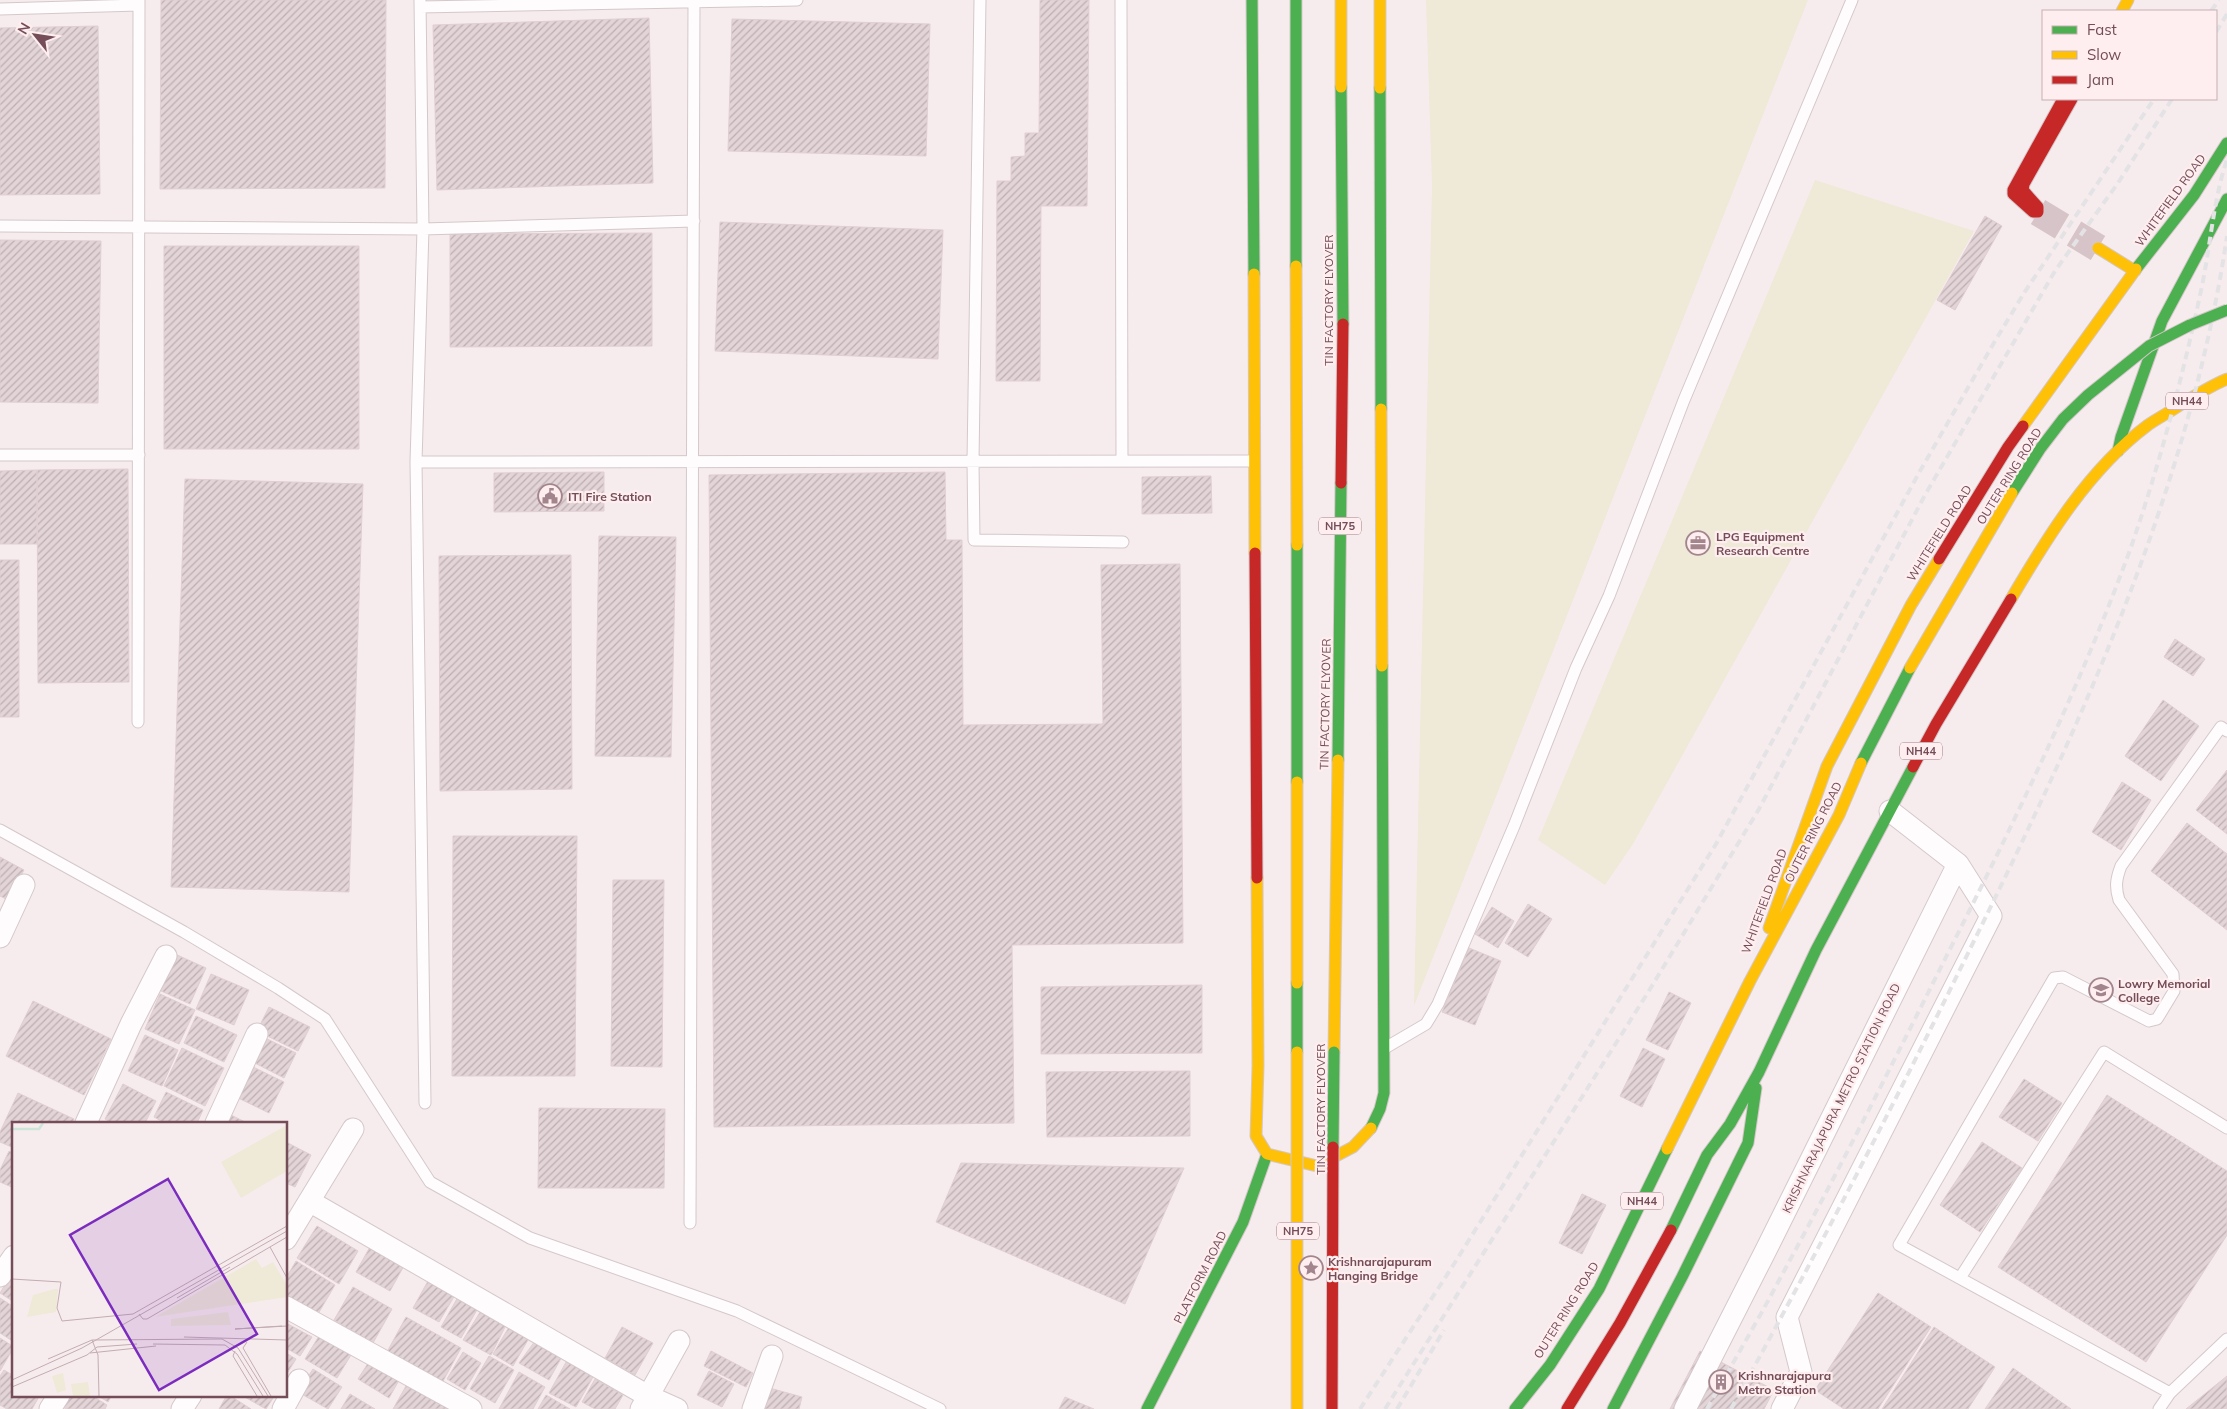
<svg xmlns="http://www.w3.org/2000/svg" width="2227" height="1409" font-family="Mulish,sans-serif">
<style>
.green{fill:#efe9d8}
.building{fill:url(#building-hatch);stroke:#e0ced3}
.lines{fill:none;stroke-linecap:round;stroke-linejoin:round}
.secondary-tunnel{stroke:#d6c4c8;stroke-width:28;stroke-dasharray:28 14;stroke-linecap:butt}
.lane-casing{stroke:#d4c8cb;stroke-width:13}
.street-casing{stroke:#d4c8cb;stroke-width:23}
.fast-casing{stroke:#d5c7ca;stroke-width:13}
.slow-casing{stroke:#d5c7ca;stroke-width:13}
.jam-casing{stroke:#d5c7ca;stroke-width:13}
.lane{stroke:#fefcfc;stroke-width:11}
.street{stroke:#fefcfc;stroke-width:21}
.fast{stroke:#4caf50;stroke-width:11}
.slow{stroke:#ffc107;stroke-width:11}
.jam{stroke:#c62828;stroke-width:11}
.rail{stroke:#e3e2e5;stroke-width:4;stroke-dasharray:8 5;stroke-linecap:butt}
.fast-bridge-casing{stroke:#d5c7cb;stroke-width:13;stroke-linecap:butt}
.slow-bridge-casing{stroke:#d5c7cb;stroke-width:13;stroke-linecap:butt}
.jam-bridge-casing{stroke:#d5c7cb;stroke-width:13;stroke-linecap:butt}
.fast-bridge{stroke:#4caf50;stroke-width:11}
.slow-bridge{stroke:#ffc107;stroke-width:11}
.jam-bridge{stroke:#c62828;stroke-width:11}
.labels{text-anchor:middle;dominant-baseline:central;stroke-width:4.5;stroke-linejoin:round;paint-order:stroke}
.shield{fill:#feeeef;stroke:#9d7d86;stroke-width:1}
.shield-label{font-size:11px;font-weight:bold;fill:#744d59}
.street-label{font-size:12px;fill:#744d59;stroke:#feeeef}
.poi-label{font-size:12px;font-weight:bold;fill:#744d59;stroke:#feeeef;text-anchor:start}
.inset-river{fill:none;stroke:#cee6d9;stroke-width:2.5}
.inset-road{fill:none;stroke:#c3acb2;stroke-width:1}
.view{fill:#7b2cbf;fill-opacity:0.15;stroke:#7b2cbf;stroke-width:2.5}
.inset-edge{fill:none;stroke:#744d59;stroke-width:2.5}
</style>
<defs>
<pattern id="building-hatch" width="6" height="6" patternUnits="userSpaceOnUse" patternTransform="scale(1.25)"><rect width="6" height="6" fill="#e3d4d7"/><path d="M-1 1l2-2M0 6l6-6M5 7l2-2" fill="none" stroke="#bdaeb1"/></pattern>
</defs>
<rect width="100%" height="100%" fill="#f7eced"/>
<!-- green -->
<path class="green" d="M1426 0H1808L1414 1006 1432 185Z
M1815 180 1974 231 1633 844 1605 885 1538 840Z"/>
<!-- building -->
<path class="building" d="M161 0H386L385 188 160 189Z
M1040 0H1089L1087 206H1041L1040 381H996L997 181H1011V157L1025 156V133H1039Z
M649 18 653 183 437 190 433 25Z
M732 19 930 24 926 156 728 151Z
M98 26 100 194 0 195V28Z
M1985 216 2002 226 1955 310 1937 300Z
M720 222 943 230 938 359 715 351Z
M652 233V346L450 347V234Z
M0 240 101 241 98 403 0 402Z
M164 246H359V449H164Z
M128 469 129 682 38 683 37 470Z
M37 470V544H0V471Z
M604 472V511L494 512V473Z
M945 472 946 540H962L963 725 1103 724 1101 565 1180 564 1183 943 1012 945 1014 1123 714 1127 709 475Z
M1211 476 1212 513 1142 514V477Z
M185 479 363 484 349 892 171 887Z
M599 536 676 537 671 757 595 756Z
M571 555 572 789 440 791 439 556Z
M0 560H19V717H0Z
M2175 639 2205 659 2193 676 2164 657Z
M2163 700 2199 726 2161 781 2125 756Z
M2227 770V834L2196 810Z
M2122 782 2151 800 2121 850 2092 832Z
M2187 823 2227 854V930L2151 871Z
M453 836H577L575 1076H452Z
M0 857 24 870 8 900 0 896Z
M613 880H664L662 1067 611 1066Z
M1528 904 1552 919 1528 957 1505 943Z
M1492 907 1514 921 1498 948 1475 934Z
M1469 948 1501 961 1475 1025 1442 1012Z
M175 954 206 968 190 1004 159 990Z
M211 974 249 990 234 1025 196 1009Z
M1202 985V1053L1041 1054V987Z
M1669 992 1691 1003 1668 1050 1646 1040Z
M160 994 195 1010 179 1044 145 1029Z
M33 1001 111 1039 84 1095 6 1056Z
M269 1007 310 1027 298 1051 257 1031Z
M196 1016 237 1035 224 1062 184 1043Z
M145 1035 178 1050 162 1086 128 1071Z
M261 1036 296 1053 284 1078 249 1060Z
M182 1048 224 1068 205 1106 164 1086Z
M1643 1048 1665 1059 1642 1107 1620 1096Z
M247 1064 284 1082 269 1113 232 1095Z
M1190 1071V1136L1047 1137 1046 1072Z
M2024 1079 2062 1103 2038 1141 1999 1117Z
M123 1084 156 1101 145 1123H112L105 1119Z
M166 1092 203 1110 197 1123H165L154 1117Z
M18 1093 74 1119 72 1123H14V1148L0 1142V1132Z
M2107 1095 2227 1171V1235L2146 1362 1998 1267Z
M539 1108 665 1109 664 1188H538Z
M229 1114 247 1123H225Z
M286 1142 311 1155 295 1187 286 1183Z
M1982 1142 2022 1168 1980 1232 1940 1205Z
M9 1151 14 1154V1188L0 1182V1170Z
M961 1163 1184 1168 1125 1304 936 1222Z
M1582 1194 1606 1205 1582 1254 1559 1243Z
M317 1226 358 1251 339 1284 297 1258Z
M371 1245 405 1264 390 1291 356 1272Z
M296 1261 335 1285 315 1319 286 1301V1278Z
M14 1270V1302L0 1293Z
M428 1281 455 1295 439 1322 413 1308Z
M353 1287 392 1309 373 1343 334 1320Z
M1878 1293 1931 1327 1878 1409H1844L1815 1390Z
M458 1297 478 1308 461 1338 441 1327Z
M0 1298 14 1307V1342L0 1333Z
M482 1309 506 1325 491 1355 463 1340Z
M406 1317 461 1348 442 1383 387 1352Z
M512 1322 532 1333 513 1366 493 1354Z
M286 1323 312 1337 300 1356 286 1348Z
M622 1327 653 1343 635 1375 605 1358Z
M1934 1327 1995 1367 1968 1409H1882Z
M322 1331 354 1350 337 1378 305 1359Z
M0 1338 14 1347 0 1371Z
M535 1341 564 1353 549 1380 519 1363Z
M711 1351 753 1373 746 1387 704 1366Z
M1700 1351 1774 1390 1764 1409H1670Z
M463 1352 481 1363 465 1390 447 1379Z
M286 1353 296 1359 286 1375Z
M570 1355 597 1370 576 1407 549 1393Z
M489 1356 514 1370 495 1403 470 1389Z
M372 1357 402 1375 389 1398 358 1379Z
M2013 1368 2071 1409H1985Z
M313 1369 342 1387 328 1409 298 1392Z
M4 1370 14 1376V1395H40L32 1409H7L0 1405V1376Z
M709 1371 734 1384 722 1407 697 1395Z
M519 1372 545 1387 533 1409H499Z
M2227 1376V1409H2186Z
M410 1379 449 1409H393Z
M595 1379 623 1395 615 1409H595L582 1402Z
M766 1387 802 1397 799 1409H760Z
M350 1394 375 1409H341Z
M71 1395H91L107 1405 105 1409H66L63 1407Z
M97 1395H112L108 1402Z
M227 1395H229L251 1409H219Z
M241 1395H275L266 1409Z
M546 1395 570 1409H538Z
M1065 1397 1094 1409H1059Z"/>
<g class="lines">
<!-- secondary-tunnel -->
<path class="secondary-tunnel" d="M2038 212 2098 248"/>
<!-- lane casing -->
<g class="lane-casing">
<path id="lane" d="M420 0 423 229 416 462 425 1103
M980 0 973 461 974 540 1123 542
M1121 0 1122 461
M420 7 797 0
M0 9 139 5
M0 226 423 229 694 221
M0 455H139
M416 462 1254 461
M138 722 139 0
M0 830 184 932 278 988 325 1019 430 1182 530 1238 737 1311 940 1409
M1385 1048 1426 1024 1438 1004 1514 826 1576 668 1609 596 1684 400 1852 0
M690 1223 694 0
M1960 1278 2104 1052 2227 1128
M2170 1393 1899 1245 2054 978 2063 977 2149 1021 2157 1019 2174 991 2173 974 2119 900C2115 887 2116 879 2121 866L2221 727 2227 731
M2159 1409 2170 1393 2227 1339"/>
</g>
<!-- street casing -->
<g class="street-casing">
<path id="street" d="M0 937 24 885
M86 1123 131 1024 166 956
M216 1123 257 1034
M309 1201 648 1396 677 1409
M286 1239 353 1129
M0 1276 14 1256
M286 1307 471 1409
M50 1409 59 1395
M182 1409 191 1395
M283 1409 299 1380
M641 1409 679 1341
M753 1409 772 1356
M1685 1409 1766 1250 1958 864 1890 811
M1782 1409 1801 1372 1787 1317 1991 916 1958 864"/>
</g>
<!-- fast casing -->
<g class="fast-casing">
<path id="fast" d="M1252 0 1254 274
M1296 0V266
M1341 87 1343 324
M1380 88 1381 409
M2136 269 2194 195 2227 143
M2118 451 2121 437 2162 321 2227 199
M1297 545V782
M1338 760 1341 483
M1861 763 1910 668
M1297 983V1052
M1371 1128 1380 1109 1384 1093 1382 666
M1671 1230 1707 1155 1730 1124 1759 1072 1816 950 1913 767
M1147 1409 1243 1222 1267 1154
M1515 1409 1550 1365 1599 1289 1667 1149
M1613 1409 1682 1277 1748 1143 1756 1088"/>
</g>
<!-- slow casing -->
<g class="slow-casing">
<path id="slow" d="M1341 0V87
M1380 0V88
M2122 11 2128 0
M2098 248 2135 271
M1296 266 1297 545
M1254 274 1255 553
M1381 409 1382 666
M2023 426 2136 269
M2011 599C2048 536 2089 469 2148 425 2158 418 2170 412 2180 405 2196 395 2210 386 2227 379
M1297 782V983
M1257 878 1258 1066 1256 1136 1267 1154 1317 1166 1353 1147 1371 1128
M1769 928 1827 766 1911 605 1939 559
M1334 1052 1338 760
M1667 1149 1750 981 1839 815 1861 763"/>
</g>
<!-- jam casing -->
<g class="jam-casing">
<path id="jam" d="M2063 99 2013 190V194L2033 212H2038V207L2023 190 2024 184 2072 99
M1341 483 1343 324
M1255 553 1257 878
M1939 559 2008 447 2023 426
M1913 767 1936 724 2011 599
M1567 1409 1620 1323 1671 1230"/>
</g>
<!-- lane -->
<use href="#lane" class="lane"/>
<!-- street -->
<use href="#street" class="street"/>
<!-- fast -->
<use href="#fast" class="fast"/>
<!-- slow -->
<use href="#slow" class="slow"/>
<!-- jam -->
<use href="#jam" class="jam"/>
<!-- rail -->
<path class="rail" d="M2211 11 2219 0
M2216 32 2227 14
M1360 1409 1454 1264 1716 844 1920 471 1995 341 2024 293 2154 99
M1385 1409 1647 994 1759 809 1925 495 2055 271 2118 183 2172 99
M1397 1409 1444 1330
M1707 1409C1730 1367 1755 1326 1777 1284 1836 1176 1892 1065 1947 955 2014 823 2079 689 2130 550 2160 464 2183 375 2202 286 2211 242 2213 202 2227 159
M1731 1409C1815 1257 1895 1103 1971 947 2082 722 2190 487 2227 236"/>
<!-- fast-bridge casing -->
<g class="fast-bridge-casing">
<path id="fast-bridge" d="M2012 493 2040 449 2063 419 2088 395 2149 346 2190 325 2227 310
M1333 1147 1334 1052"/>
</g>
<!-- slow-bridge casing -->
<g class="slow-bridge-casing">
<path id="slow-bridge" d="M1910 668 2012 493
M1297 1052V1409"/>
</g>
<!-- jam-bridge casing -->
<g class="jam-bridge-casing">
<path id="jam-bridge" d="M1332 1409 1333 1147"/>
</g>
<!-- fast-bridge -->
<use href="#fast-bridge" class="fast-bridge"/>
<!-- slow-bridge -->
<use href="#slow-bridge" class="slow-bridge"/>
<!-- jam-bridge -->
<use href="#jam-bridge" class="jam-bridge"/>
</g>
<!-- icons -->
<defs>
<g id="civic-ring" transform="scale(1.25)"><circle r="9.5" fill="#feeeef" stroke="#a2858d" stroke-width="1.5"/><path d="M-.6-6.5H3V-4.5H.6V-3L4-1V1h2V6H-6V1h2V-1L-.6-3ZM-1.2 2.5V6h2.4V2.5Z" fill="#a2858d"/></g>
<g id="office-ring" transform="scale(1.25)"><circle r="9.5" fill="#feeeef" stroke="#a2858d" stroke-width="1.5"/><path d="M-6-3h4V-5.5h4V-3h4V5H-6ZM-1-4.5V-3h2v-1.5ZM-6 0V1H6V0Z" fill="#a2858d"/></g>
<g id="university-ring" transform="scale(1.25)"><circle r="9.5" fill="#feeeef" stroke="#a2858d" stroke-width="1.5"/><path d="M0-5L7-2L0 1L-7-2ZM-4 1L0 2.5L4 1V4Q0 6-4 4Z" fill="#a2858d"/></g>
<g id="sight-ring" transform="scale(1.25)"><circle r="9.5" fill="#feeeef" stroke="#a2858d" stroke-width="1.5"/><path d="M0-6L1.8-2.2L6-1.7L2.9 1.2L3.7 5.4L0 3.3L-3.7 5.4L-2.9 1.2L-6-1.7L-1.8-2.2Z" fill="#a2858d"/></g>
<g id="building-ring" transform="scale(1.25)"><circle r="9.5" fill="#feeeef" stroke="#a2858d" stroke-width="1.5"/><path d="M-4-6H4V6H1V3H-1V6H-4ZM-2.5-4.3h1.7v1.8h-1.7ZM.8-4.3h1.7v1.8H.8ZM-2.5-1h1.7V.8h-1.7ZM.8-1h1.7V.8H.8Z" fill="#a2858d"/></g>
</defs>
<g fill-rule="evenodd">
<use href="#civic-ring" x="550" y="496"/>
<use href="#office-ring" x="1698" y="543"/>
<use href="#university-ring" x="2101" y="990"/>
<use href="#sight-ring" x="1311" y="1268"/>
<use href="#building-ring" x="1721" y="1382"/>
</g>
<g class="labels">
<!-- shield labels -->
<g class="shield">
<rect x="2166" y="392.5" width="42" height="17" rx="4"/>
<rect x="1319" y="517.5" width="42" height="17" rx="4"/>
<rect x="1900" y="742.5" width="42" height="17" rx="4"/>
<rect x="1621" y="1192.5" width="42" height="17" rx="4"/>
<rect x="1277" y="1222.5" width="42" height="17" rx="4"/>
</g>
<g class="shield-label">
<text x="2187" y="401">NH44</text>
<text x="1340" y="526">NH75</text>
<text x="1921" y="751">NH44</text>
<text x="1642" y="1201">NH44</text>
<text x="1298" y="1231">NH75</text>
</g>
<!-- street labels -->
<g class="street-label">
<text transform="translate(2170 200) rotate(-54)">WHITEFIELD ROAD</text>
<text transform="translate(1328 300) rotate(-90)">TIN FACTORY FLYOVER</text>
<text transform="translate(2009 476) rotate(-58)">OUTER RING ROAD</text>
<text transform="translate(1939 533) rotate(-58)">WHITEFIELD ROAD</text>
<text transform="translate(1325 704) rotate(-89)">TIN FACTORY FLYOVER</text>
<text transform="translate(1813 832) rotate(-63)">OUTER RING ROAD</text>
<text transform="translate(1764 901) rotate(-70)">WHITEFIELD ROAD</text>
<text transform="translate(1841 1098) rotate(-64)">KRISHNARAJAPURA METRO STATION ROAD</text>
<text transform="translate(1320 1109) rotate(-90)">TIN FACTORY FLYOVER</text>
<text transform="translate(1200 1277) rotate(-63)">PLATFORM ROAD</text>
<text transform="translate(1566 1310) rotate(-58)">OUTER RING ROAD</text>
</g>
<!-- poi labels -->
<g class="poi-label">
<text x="568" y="496">ITI Fire Station</text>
<text x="1716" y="536">LPG Equipment<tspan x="1716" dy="14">Research Centre</tspan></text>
<text x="2118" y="983">Lowry Memorial<tspan x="2118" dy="14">College</tspan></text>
<text x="1328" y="1261">Krishnarajapuram<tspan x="1328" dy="14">Hanging Bridge</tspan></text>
<text x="1738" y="1375">Krishnarajapura<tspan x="1738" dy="14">Metro Station</tspan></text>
</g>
</g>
<!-- overview -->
<g transform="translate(12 1122)">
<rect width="275" height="275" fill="#f7eced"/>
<path d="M244 137 250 146 261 140 275 163V175L143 195ZM42 167H46L44 190 15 195 21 173ZM216 190 219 203 159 204V197ZM51 251 54 268 45 271 40 254ZM76 260 78 274H61L59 262Z" fill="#efe9d8"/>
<path d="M275 3V49L229 76 209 40Z" fill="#efe9d8"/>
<path class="inset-river" d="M0 7H27L31 1"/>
<path class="inset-road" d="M258 125 275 156M0 157 49 160 45 186 50 199 121 192 275 104M165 176 218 145M127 192 131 197H135L275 115M270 204 223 207 275 204M172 215 275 218M80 218 86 233 87 274M235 220 231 226 259 274M141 222 213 223 225 232 251 274M223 229 221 234 245 274M78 231 144 224M36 237 80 218 210 217 226 226 256 274M0 258 70 226 275 109M0 265 75 233 85 225 125 222"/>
<path class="view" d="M156 57 245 212 147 268 58 113Z"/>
<rect width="275" height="275" class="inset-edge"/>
</g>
<!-- legend -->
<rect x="2042" y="10" width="175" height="90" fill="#feeeef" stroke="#c7aeb3"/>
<rect x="2052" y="26" width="25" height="8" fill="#4caf50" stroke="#c7aeb3"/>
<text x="2087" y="35" font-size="15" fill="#744d59">Fast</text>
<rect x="2052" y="51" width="25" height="8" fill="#ffc107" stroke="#c7aeb3"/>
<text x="2087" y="60" font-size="15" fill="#744d59">Slow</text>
<rect x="2052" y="76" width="25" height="8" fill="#c62828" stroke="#c7aeb3"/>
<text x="2087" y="85" font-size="15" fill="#744d59">Jam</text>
<!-- north arrow -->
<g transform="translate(35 35) rotate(300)" stroke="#feeeef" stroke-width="4" paint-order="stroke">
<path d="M0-4L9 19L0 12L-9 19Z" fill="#744d59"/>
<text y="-8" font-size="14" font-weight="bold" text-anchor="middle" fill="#744d59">N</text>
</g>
</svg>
